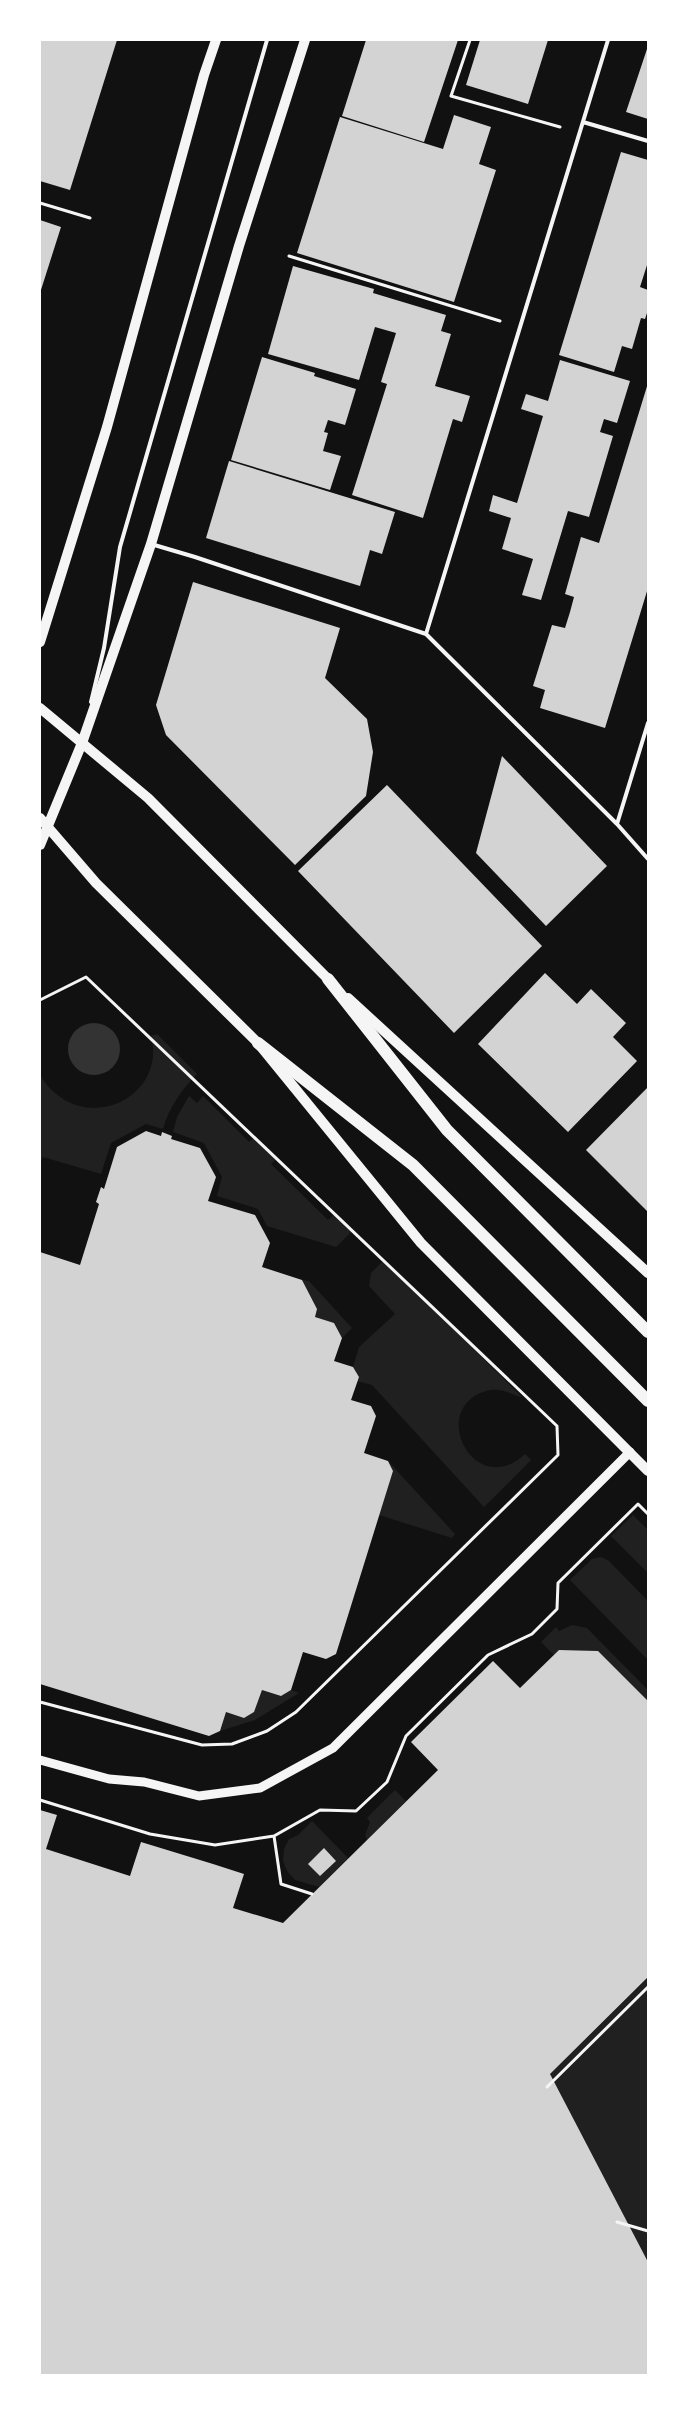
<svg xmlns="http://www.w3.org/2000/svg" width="688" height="2415" font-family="'Sofia Sans Condensed',sans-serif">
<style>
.green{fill:#202020}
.water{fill:#333}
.building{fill:#d3d3d3}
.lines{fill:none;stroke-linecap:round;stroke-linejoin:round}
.path{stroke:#f5f5f5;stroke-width:3}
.service{stroke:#f5f5f5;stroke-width:4}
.tertiary{stroke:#f5f5f5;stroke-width:9}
.secondary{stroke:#f5f5f5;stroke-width:10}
.primary{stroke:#f5f5f5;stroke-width:12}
</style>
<rect width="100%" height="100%" fill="#111"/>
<!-- green -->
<path class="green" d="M157 1034 197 1074C181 1090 169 1108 163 1129L146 1124 111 1143 101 1174 43 1157 40 1164V1075C80 1140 168 1099 151 1036Z
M189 1096 197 1103 203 1096 249 1142 254 1138 276 1159 271 1164 328 1220 336 1213 353 1230 336 1247 267 1226 258 1209 217 1196 222 1177 204 1143 173 1132 177 1117Z
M384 1260 522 1397C514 1397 503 1386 486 1391 427 1409 475 1501 525 1454L531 1460 484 1507 372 1385 357 1381 359 1377 353 1367 359 1347 395 1314 369 1286 371 1273Z
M302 1280 309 1281 352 1328 342 1338 334 1323 315 1317 317 1309Z
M388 1461 455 1534 452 1538 379 1515 393 1471Z
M633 1515 648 1530V1573L611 1536Z
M601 1557 609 1561 648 1601V1660L570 1580 592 1559Z
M572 1625 587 1628 648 1690V1701L598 1651 559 1650 554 1655 541 1642 556 1627 559 1631Z
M262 1690 281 1696 291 1690 299 1693 255 1720 220 1731 226 1712 244 1718 254 1712Z
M395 1790 406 1801 367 1840 365 1835 370 1822 367 1818Z
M312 1821 348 1858 319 1887 295 1880 287 1871 283 1861 284 1849 289 1839 298 1835Z
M648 1978V2262L550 2074Z"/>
<!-- water -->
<path class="water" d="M68 1049a26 26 0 1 1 52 0a26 26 0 1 1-52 0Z"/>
<!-- building -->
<path class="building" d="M40 40H117L70 190 40 181Z
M366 40H458L424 142 342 116Z
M480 40H548L528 104 466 85Z
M648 46V119L626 112Z
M454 115 491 127 479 164 496 170 454 302 297 253 340 117 443 149Z
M621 152 648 160V262L640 287 648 290V310L645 319 641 318 632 349 622 346 614 372 559 355Z
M40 220 61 227 40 293Z
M293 266 374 289 373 293 446 315 441 331 451 334 435 386 470 396 462 422 453 419 423 518 352 495 387 384 381 382 396 333 375 327 359 380 268 354Z
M262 357 315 373 314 376 356 389 345 425 328 420 324 432 328 433 323 451 341 456 330 490 231 460Z
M560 360 630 381 617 423 604 419 600 432 613 436 589 517 568 511 541 600 522 595 533 559 502 549 511 518 489 511 493 495 517 503 543 416 521 409 526 394 548 401Z
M648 383V588L605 728 540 708 545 690 533 686 552 625 565 628 570 612 574 597 565 594 581 537 599 543Z
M229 461 395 512 382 554 370 550 360 586 206 538Z
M193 582 340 628 325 678 367 719 373 752 366 796 295 865 166 735 156 705Z
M502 756 607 866 546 926 476 853Z
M387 785 542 946 454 1033 298 871Z
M545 973 577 1004 591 989 626 1023 613 1037 637 1061 568 1132 478 1044Z
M648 1087V1212L586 1150Z
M146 1131 161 1136 162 1132 172 1136 171 1139 200 1148 216 1177 208 1201 255 1215 270 1243 262 1267 302 1280 317 1309 315 1317 334 1323 342 1338 334 1361 353 1367 359 1377 351 1400 371 1406 376 1416 364 1453 388 1461 393 1471 336 1654 326 1659 303 1652 291 1690 281 1696 262 1690 254 1712 244 1718 226 1712 220 1731 209 1736 40 1684V1252L80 1265 99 1204 96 1202 101 1187 104 1189 117 1147Z
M559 1650 598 1651 648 1701V1977L550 2074 648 2262V2375H40V1810L57 1815 46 1849 130 1876 141 1842 213 1864 244 1874 233 1908 283 1923 438 1770 411 1742 493 1661 520 1688Z
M324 1848 336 1861 320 1876 308 1864Z"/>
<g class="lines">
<!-- path -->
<path class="path" d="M470 40 451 96 560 127
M40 203 90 218
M289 256 500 321
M40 1000 86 977 557 1426 558 1455 296 1712 267 1731 232 1744 202 1745 40 1702
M40 1800 150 1834 215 1845 274 1836 320 1810 356 1811 387 1782 406 1736 488 1655 532 1634 557 1609 558 1583 638 1504 648 1514
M274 1836 281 1884 312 1894
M547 2087 648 1987
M617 2222 648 2231"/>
<!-- service -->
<path class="service" d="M583 122 648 141
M151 544 195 557 426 634 617 824 648 859
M426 634 608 40
M91 702 104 648 120 547 267 40
M617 824 648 723"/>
<!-- tertiary -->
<path class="tertiary" d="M40 1760 109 1779 144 1782 199 1796 260 1788 333 1748 630 1452"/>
<!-- secondary -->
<path class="secondary" d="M40 642 107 427 204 75 216 40
M40 708 148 798 332 983
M40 818 96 883 258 1043 421 1243 648 1471
M40 845 82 743 151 544 239 246 305 40
M348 998 648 1273"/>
<!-- primary -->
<path class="primary" d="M328 979 447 1130 648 1332
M258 1043 413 1165 648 1401"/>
</g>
<!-- border -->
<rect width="688" height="2415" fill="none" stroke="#ffffff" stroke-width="82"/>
</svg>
